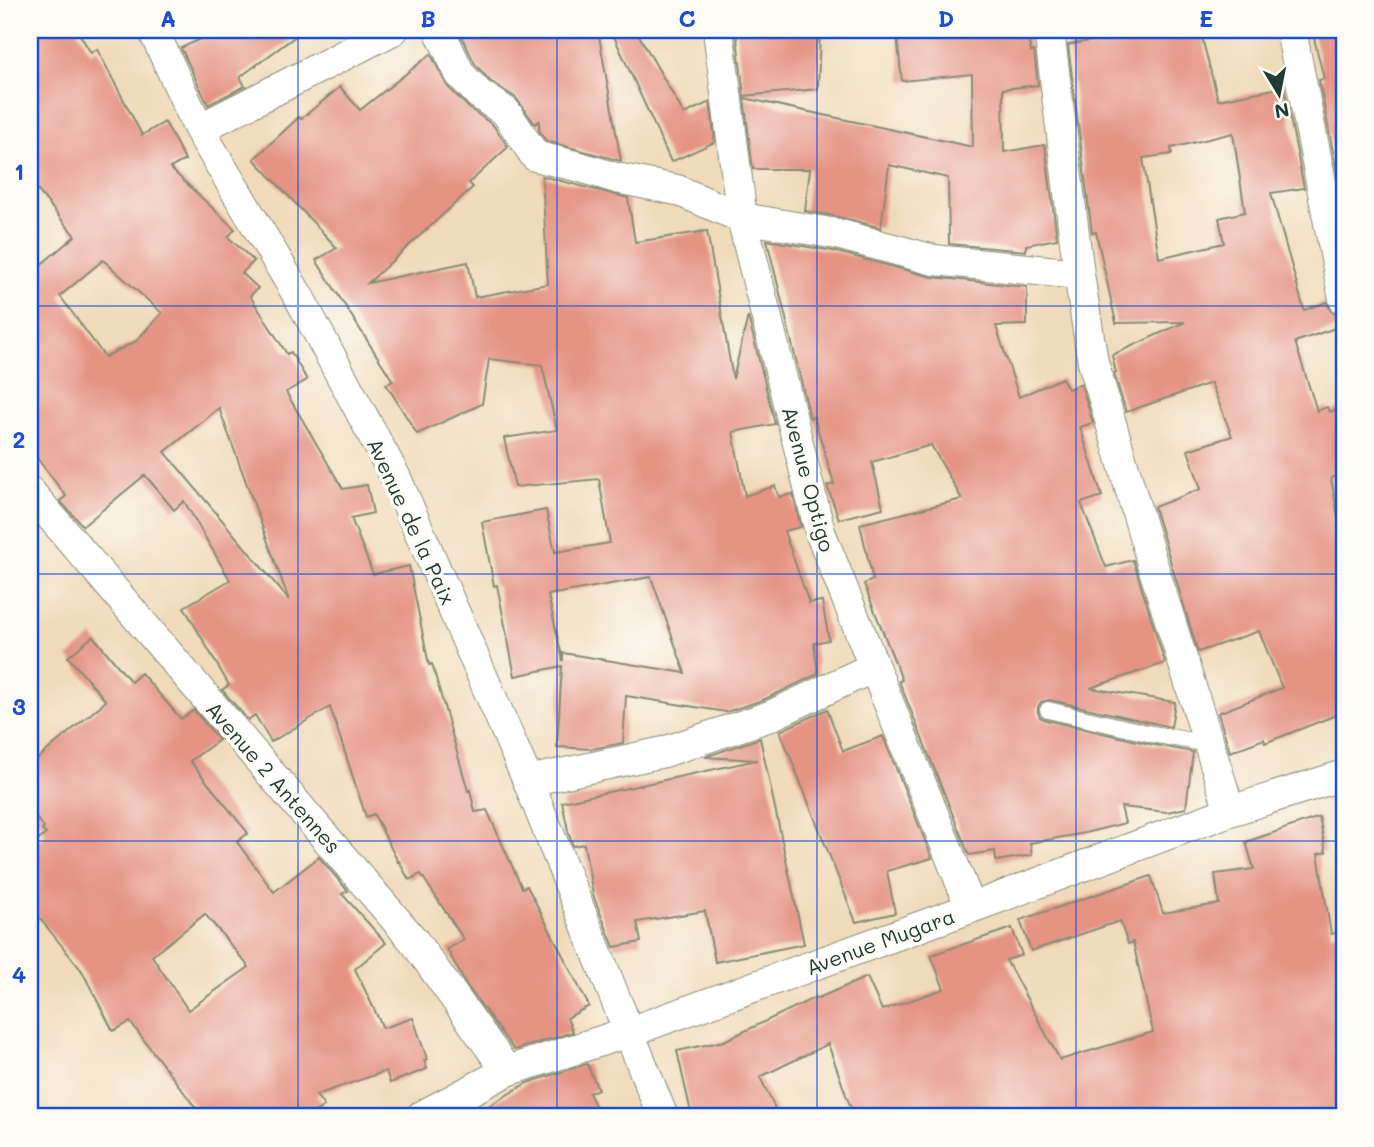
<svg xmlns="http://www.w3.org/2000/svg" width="1374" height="1147" font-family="Mali,sans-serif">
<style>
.building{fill:#e59484;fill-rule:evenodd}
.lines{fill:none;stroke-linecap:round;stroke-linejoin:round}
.lane-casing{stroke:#888c77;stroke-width:18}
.street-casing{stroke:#888c77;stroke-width:32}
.lane{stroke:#fff;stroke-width:16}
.street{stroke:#fff;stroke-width:30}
.grid{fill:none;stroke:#1d4ed8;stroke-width:2;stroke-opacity:0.55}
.labels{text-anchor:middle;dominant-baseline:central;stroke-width:7;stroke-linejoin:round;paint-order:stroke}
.street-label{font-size:21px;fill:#1f3d34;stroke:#fdfcf7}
.neatline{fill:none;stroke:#1d4ed8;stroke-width:2.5}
.grid-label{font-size:23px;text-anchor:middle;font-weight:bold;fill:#1d4ed8}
</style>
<rect width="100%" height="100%" fill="#fdfcf7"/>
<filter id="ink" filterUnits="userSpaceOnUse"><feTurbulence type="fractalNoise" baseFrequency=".0143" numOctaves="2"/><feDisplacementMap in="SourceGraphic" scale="14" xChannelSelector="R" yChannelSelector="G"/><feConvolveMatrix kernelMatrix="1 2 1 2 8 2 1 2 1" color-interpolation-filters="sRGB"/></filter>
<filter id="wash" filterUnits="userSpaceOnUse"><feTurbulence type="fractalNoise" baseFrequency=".00686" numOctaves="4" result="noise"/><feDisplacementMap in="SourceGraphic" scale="28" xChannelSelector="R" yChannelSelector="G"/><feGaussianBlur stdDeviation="1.57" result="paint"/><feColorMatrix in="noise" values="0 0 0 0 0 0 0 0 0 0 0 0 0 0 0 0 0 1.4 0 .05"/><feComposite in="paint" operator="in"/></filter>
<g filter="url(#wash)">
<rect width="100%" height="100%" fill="#f0dbba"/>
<g id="blocks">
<!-- building -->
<path class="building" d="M30 30H77L91 53 97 49 142 135 165 122 185 160 170 168 235 229 228 237 254 261 242 273 258 288 250 296 287 354 291 352 307 380 286 392 343 489 367 485 373 513 351 518 373 574 409 566 429 665 432 664 468 791 470 790 475 812 487 810 522 888 527 886 589 1006 567 1018 573 1032 514 1050 465 983 447 949 464 940 421 874 409 880 399 861 398 862 374 814 366 817 330 707 271 742 255 715 248 720 222 690 229 685 184 607 230 580 184 501 174 510 145 475 83 526 60 501 66 496 30 449V256L38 267 75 236 30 181ZM103 260 162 313 136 341 105 357 60 296ZM219 408 289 600 165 452Z
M220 30H304L240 77 245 86 208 105 181 48Z
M461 30H598L621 161 546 141 539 130V121L535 124 516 98 490 81 475 64 459 31Z
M611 30H636L684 114 710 102 715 142 671 162Z
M736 30H820L818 89 744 96Z
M939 30H1026L1031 52 1034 51 1038 85 1003 89 1004 152 1045 145 1057 239 1026 245V251L949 244 948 178 889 165 881 228 840 217 805 211 810 169H753L744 98 973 147 972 74 902 81 897 36 940 32Z
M1142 30H1200L1218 100 1284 87 1304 188 1271 193 1304 310 1327 302 1331 311 1338 315 1344 316V325L1295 342 1317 411 1327 407 1329 412 1344 407V473L1331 478 1344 551V712L1265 743 1264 739 1230 752 1218 713 1282 688 1259 631 1198 652 1154 507 1201 489 1188 450 1232 436 1211 383 1126 412 1114 373H1116L1112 355 1185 322 1116 323 1096 232 1092 233 1068 45 1095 40V37ZM1233 133 1245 212 1219 218 1224 243 1159 258 1143 158 1172 154 1171 148Z
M1312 30H1344V182L1339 183 1319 80 1324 79Z
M431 54 447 86 469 108 493 125 508 147 469 183 473 187 368 283 468 262 475 297 548 284 542 176 628 198 635 242 707 231 733 379 748 316 775 424 733 432 745 496 775 486 779 497 793 494 801 527 784 531 809 603 822 601 829 640 814 643 818 674 763 700 726 712 626 696 623 743 592 749 557 747 562 666 515 676 497 585 494 586 482 522 546 510 555 552 610 543 599 479 515 487 504 438 557 430 542 365 489 359 482 404 417 434 386 384 393 381 316 260 337 248 254 159 299 117 301 119 340 87 360 110ZM651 577 685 673 563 653V661L548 595Z
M767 240 833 251 932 277 1027 287V325L996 326 1019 397 1062 378 1068 389 1081 384 1093 423 1080 427 1102 496 1081 503 1106 567 1133 560 1165 663 1090 688 1175 702 1171 727 1050 700 1041 702 1038 707V712L1040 717 1046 720 1150 744 1193 752 1186 808 1167 812 1121 807 1125 823 1085 833 1030 843 1032 855 996 861 995 851 969 855 899 681 902 680 864 584 873 580 860 524 962 499 931 445 872 462 883 508 839 519 827 486 834 484 814 417 810 418Z
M93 636 131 682 141 673 181 719 194 710 219 740 190 761 248 833 237 842 274 892 319 857 348 891 342 894 386 943 355 969 383 1028 413 1018 427 1059 424 1060 427 1069 390 1083 386 1071 316 1095 324 1106 308 1117H203L130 1022 113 1031 82 971 30 906V847L46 834 42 830 44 827 30 811V765L106 701 68 657ZM205 914 249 967 188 1010 152 956Z
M827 709 843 751 883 736 932 858 887 871 895 913 856 922 780 731Z
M760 738 804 944 715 962 705 911 637 922 641 942 614 947 593 895 584 844 573 846 569 835 562 802 757 760 705 757Z
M1319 817 1326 852 1318 854 1331 934 1344 931V1117H854L828 1044 760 1077 779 1117H692L677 1051 724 1041 816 997V999L867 977 882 1010 944 989 931 955 1012 928 1022 955 1006 960 1060 1060 1153 1032 1133 942 1128 944 1120 921 1031 951 1020 920 1151 876 1163 913 1219 904 1215 874 1254 869 1246 842Z
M587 1064 598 1089 589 1093 601 1117H470L527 1083Z"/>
</g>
</g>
<g filter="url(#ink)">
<use href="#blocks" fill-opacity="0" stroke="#888c77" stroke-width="2"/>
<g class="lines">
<!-- lane casing -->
<g class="lane-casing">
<path id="lane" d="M1048 710 1152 734 1209 744"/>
</g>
<!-- street casing -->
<g class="street-casing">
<path id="street" d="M153 30 199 129 300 299 396 478 528 781 663 1117
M439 30 460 74 479 94 506 112 535 156 580 167 616 178 677 190 742 218 837 234 934 260 1079 274
M718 30 742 218 820 532 971 908
M1049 30 1079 274 1093 362 1152 563 1230 811
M1291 30 1344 299
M199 129 393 30
M30 492 414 941 507 1071
M528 781 664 752 770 716 874 667
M420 1117 507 1071 629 1032 971 908 1230 811 1344 775"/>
</g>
<!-- lane -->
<use href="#lane" class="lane"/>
<!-- street -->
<use href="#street" class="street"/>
</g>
</g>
<!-- grid -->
<path class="grid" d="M298 30V1117M557 30V1117M817 30V1117M1076 30V1117M30 306H1344M30 574H1344M30 841H1344"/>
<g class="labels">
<!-- street labels -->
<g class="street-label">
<text transform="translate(809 479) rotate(75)">Avenue Optigo</text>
<text transform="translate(412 521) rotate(65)">Avenue de la Paix</text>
<text transform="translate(274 777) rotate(49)">Avenue 2 Antennes</text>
<text transform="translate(880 941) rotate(-20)">Avenue Mugara</text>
</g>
</g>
<!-- margin -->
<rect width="1374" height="1147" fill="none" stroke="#fdfcf7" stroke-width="77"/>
<!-- north arrow -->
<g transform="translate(1279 94) rotate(170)" stroke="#fdfcf7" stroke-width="5" paint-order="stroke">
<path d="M0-5L12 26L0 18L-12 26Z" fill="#1f3d34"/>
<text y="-10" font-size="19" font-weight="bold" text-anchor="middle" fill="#1f3d34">N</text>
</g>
<rect x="38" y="38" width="1298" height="1070" class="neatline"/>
<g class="grid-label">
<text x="168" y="27">A</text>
<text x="428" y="27">B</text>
<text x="687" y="27">C</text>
<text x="946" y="27">D</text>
<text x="1206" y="27">E</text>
<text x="19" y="180">1</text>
<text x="19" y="448">2</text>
<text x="19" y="715">3</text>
<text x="19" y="983">4</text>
</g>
</svg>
